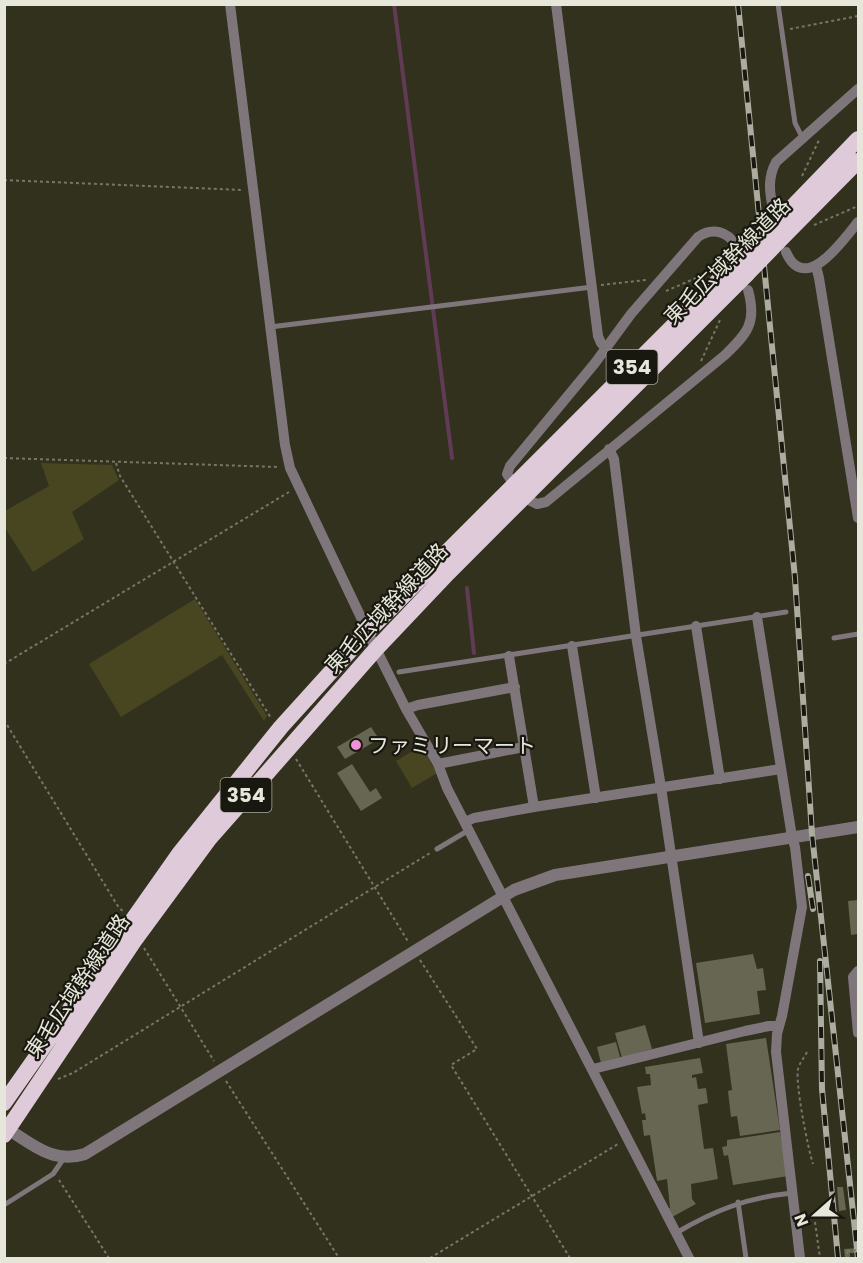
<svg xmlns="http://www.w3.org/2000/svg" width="863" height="1263" font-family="Poppins,'Noto Sans JP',sans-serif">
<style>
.grass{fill:#484521}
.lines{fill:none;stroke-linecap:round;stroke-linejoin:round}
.stream{stroke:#613b56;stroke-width:4}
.building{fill:#676652}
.path{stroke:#787767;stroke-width:2;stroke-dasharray:3 3;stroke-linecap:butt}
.service{stroke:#7f767c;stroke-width:5}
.minor{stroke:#7f767c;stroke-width:10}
.tertiary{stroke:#7f767c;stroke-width:12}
.trunk{stroke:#decad8;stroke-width:16}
.rail-casing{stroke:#adad9f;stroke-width:6}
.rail{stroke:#191810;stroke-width:4;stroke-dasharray:11;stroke-linecap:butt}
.path-bridge{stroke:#787767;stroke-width:2;stroke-dasharray:3 3;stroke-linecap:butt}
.trunk-bridge{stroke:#decad8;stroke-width:16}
.poi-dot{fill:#f291d6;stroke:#191810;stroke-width:2}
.labels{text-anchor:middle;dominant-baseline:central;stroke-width:4.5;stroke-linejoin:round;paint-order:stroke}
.shield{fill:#191810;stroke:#a8a89d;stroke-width:1.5}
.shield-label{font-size:20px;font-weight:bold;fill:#e6e6da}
.street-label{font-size:21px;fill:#e6e6da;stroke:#191810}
.poi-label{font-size:21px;fill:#e6e6da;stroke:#191810;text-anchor:start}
</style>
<rect width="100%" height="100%" fill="#32311e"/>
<!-- grass -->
<path class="grass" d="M41 463 112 465 119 480 72 512 84 539 33 572 5 528V511L49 486Z
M195 599 267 716 264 721 222 655 121 717 89 664Z
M421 746 437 773 412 788 396 761Z"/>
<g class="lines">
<!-- stream -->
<path class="stream" d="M394 4 452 458
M467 588 474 653"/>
</g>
<!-- building -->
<path class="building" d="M371 727 379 739 345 759 337 747Z
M352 764 370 792 376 788 382 798 361 811 337 773Z
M858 900V934L851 935 848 901Z
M753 954 757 969 763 968 766 990 757 991 760 1014 705 1023 696 963Z
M645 1025 652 1049 622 1058 615 1033Z
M766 1038 780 1130 740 1136 737 1116 731 1117 728 1091 732 1090 726 1044Z
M616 1042 620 1057 601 1063 597 1047Z
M700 1058 703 1073 692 1075V1078L696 1077 698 1089 706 1088 708 1103 698 1105 704 1149 713 1148 718 1179 691 1184 692 1199 696 1204 672 1217 668 1209 670 1208 667 1179 657 1181 650 1135 644 1136 642 1120H646L645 1113 642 1114 637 1087 651 1085 650 1074H646L645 1067Z
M780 1132 788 1176 733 1185 728 1155 724 1156 722 1147 727 1146V1140Z
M837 1187H843L846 1210 839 1211Z
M858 1248V1253H850V1258H845L844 1249Z"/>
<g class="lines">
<!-- path -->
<path class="path" d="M790 29 858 16
M802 176 820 138
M4 180 241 190
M814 225 858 206
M601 285 646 280
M666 291 703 275
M701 361 720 320
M4 458 278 467
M116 463 120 476 271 718
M4 664 289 492
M4 720 119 908 123 911
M296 759 409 943
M144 948 214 1061
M420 960 477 1049 451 1065 570 1258
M807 1052C804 1058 800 1062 798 1069 795 1083 808 1149 813 1164
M58 1079 73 1073 430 853
M226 1081 339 1258
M59 1180 109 1258
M815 1222 820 1258
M847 1251 848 1258
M430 1258 618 1144"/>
<!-- service -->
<path class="service" d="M778 4 795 123 802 137
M270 327 592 287
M834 638 858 634
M399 672 786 612
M437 849 469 830
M738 1202 746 1258
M4 1205 53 1174 64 1158
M676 1233C715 1210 746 1198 792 1193"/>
<!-- minor -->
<path class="minor" d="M230 4 285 445 290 468 376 649 406 709 438 764 447 788 689 1258
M556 4 598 336 601 343 606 348
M773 208C769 191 768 177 776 162L858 89
M786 252C805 296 844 239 858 222
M816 266 819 278 858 518
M609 449 614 459 636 636 661 787 699 1043
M515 486 507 474 510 466 595 363 631 314 698 237C712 227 728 231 736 246
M525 498 537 504 546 502 725 355C748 333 757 322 748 290
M757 617 792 837 795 847 802 907 782 1016 777 1034 776 1052 800 1258
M696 626 720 779
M572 646 596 798
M509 656 534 807
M406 709 418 705 515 687
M438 764 524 747
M465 822 474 818 534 807 781 769
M858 971 853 977 858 1033
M593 1069 745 1031 769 1026H779"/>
<!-- tertiary -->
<path class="tertiary" d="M8 1129C33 1145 54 1164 85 1154L514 890 555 875 858 827"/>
<!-- trunk -->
<path class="trunk" d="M774 226 858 139
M778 242 858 161
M4 1103 179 854 281 727 367 632 743 256
M4 1135 134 941 209 839 376 649 448 573 747 274"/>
<!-- rail casing -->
<g class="rail-casing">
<path id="rail" d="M738 4 795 578 812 834 858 1258
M808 876 813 909
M820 961 822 1089 838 1258"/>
</g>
<!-- rail -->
<use href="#rail" class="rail"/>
<!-- path-bridge -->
<path class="path-bridge" d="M847 1251 858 1250"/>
<!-- trunk-bridge -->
<path class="trunk-bridge" d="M743 256 774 226
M747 274 778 242"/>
</g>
<!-- markers -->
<circle class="poi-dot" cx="356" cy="745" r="6"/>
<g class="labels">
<!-- shield labels -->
<g class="shield">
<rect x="606.5" y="350" width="51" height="34" rx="4.5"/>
<rect x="220.5" y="778" width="51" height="34" rx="4.5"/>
</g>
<g class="shield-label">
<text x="632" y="367">354</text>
<text x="246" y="795">354</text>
</g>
<!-- street labels -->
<g class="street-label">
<text transform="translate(727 261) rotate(-45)">東毛広域幹線道路</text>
<text transform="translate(386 608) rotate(-47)">東毛広域幹線道路</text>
<text transform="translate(77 986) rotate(-56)">東毛広域幹線道路</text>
</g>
<!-- poi labels -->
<g class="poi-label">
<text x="368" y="745">ファミリーマート</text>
</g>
</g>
<!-- border -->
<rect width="863" height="1263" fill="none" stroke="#e6e6da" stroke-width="12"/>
<!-- north arrow -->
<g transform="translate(815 1215) rotate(249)" stroke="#191810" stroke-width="4.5" paint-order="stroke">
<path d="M0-4.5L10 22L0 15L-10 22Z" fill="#e6e6da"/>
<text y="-9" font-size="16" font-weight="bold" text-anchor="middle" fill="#e6e6da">N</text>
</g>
</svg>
